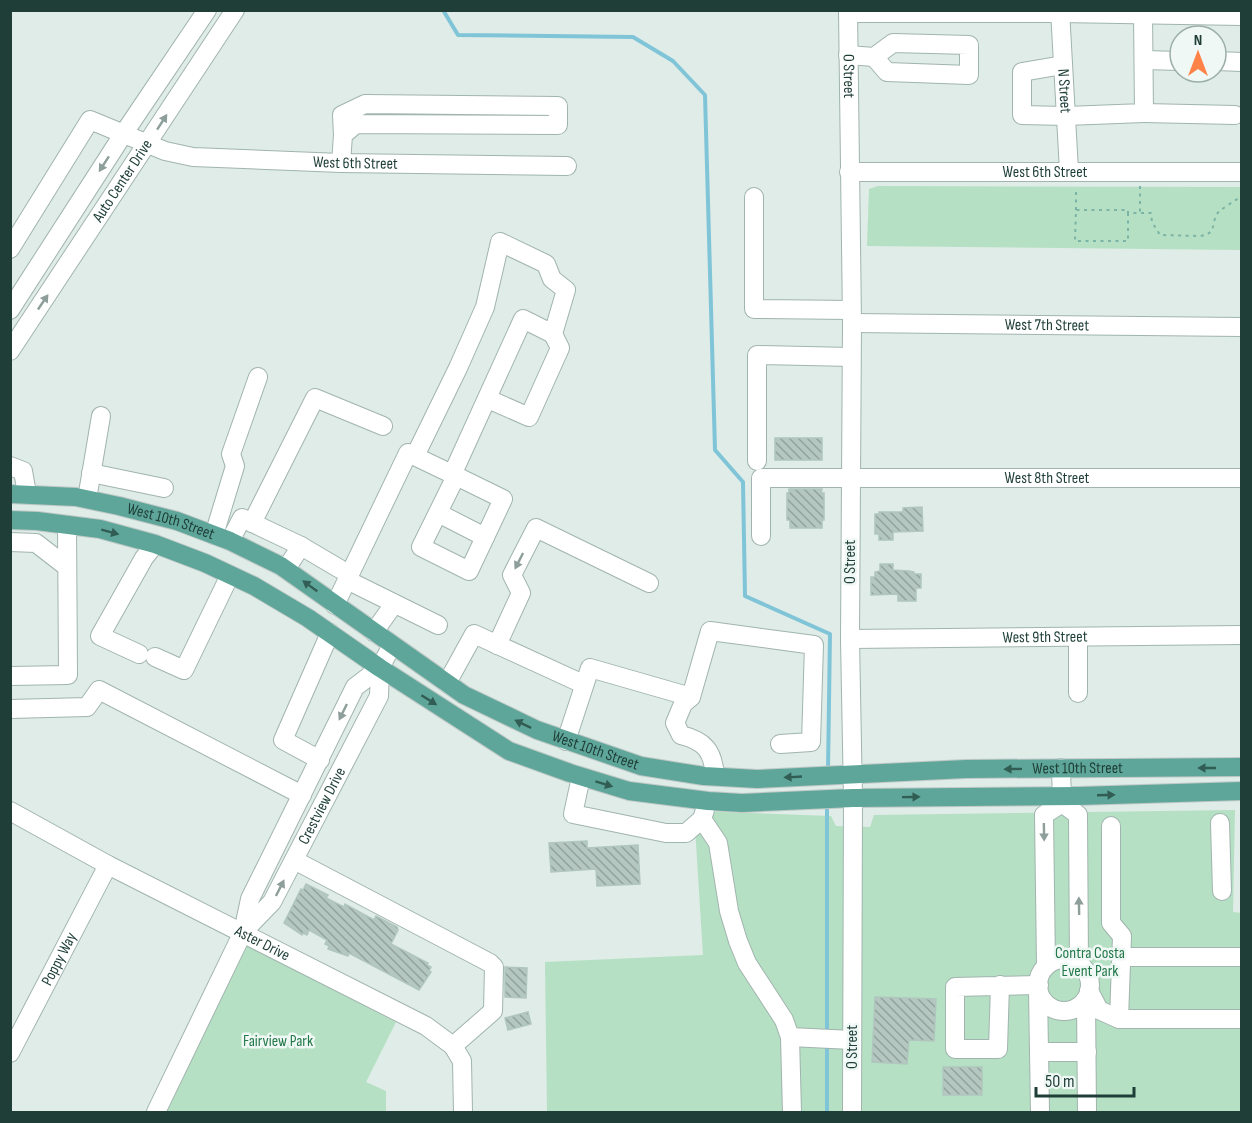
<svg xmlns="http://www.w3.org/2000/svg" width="1252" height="1123" font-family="'Sofia Sans Condensed',sans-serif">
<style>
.park{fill:#b5e0c3}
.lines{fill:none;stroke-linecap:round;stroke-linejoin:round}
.stream{stroke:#80c4d8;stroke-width:4}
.building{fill:url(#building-back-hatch);stroke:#b0c6bf;stroke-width:1.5}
.minor-casing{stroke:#a1b4af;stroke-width:20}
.major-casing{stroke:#c0c9c7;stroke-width:20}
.path{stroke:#7bb3a6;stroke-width:2;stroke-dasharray:3 4.5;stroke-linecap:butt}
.minor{stroke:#fff;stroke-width:18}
.major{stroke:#5ea699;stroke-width:18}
.oneway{fill:#8e9e9b}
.oneway2{fill:#315d54}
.labels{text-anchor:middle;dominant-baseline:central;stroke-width:5;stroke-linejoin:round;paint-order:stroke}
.street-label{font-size:16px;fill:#1e3e37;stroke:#eff8f4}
.park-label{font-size:16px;fill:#24794b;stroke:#eff8f4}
</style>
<defs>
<pattern id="building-back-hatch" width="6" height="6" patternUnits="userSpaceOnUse" patternTransform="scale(1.5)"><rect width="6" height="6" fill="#b4c7c0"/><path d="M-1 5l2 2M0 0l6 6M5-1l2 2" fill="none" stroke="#92a39d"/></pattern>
</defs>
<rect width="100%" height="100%" fill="#dfece7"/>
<!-- park -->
<path class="park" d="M878 186 1241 187V250L867 246 869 189Z
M1235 810 1233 912 1242 913 1241 1112H547L545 962 703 955 694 811 831 816 836 826 870 827 874 815Z
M248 945 396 1022 366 1082 386 1091V1112H161Z"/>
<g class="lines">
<!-- stream -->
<path class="stream" d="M443 10 458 35 633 37 673 61 705 95 715 450 743 482 745 596 830 634 828 770
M827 1034V804
M827 1112V1044"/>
</g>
<!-- building -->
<path class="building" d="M775 438H822V460H775Z
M789 489H822L821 493H824V520H822V528H790V520H787V493H789Z
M922 507 923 531 893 532V540H879V534H875V514H879V512H903V508Z
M880 564H893V570L909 571 914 572V574H921V588H916V601H898V594L871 595V577H875V572L880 571Z
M587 841V848L638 845 640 884 597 886 596 869 551 872 549 843Z
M306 884 328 895 326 898 344 907 345 904 374 920 376 916 397 927 398 930 391 944 428 963 427 965 431 967 429 971 431 972 419 990 349 953 348 956 328 949 329 946 325 944 327 940 309 930 307 935 303 933 302 935 284 923 301 889 303 890Z
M505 967 527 968 526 998 505 997Z
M875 997 936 999 934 1041 909 1040 907 1064 872 1062Z
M528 1012 531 1024 508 1030 505 1018Z
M943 1067H982V1095H943Z"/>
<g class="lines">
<!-- minor casing -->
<g class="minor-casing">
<g id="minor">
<path id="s1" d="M848 10 852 323 850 639 853 798 852 1112"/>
<path id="s2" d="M1060 10 1069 171"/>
<path d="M848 13H1060L1242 16"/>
<path d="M848 55 874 57 887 72 969 75V45L893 43 874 57"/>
<path d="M1144 60 1180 61"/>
<path d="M1216 61 1242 62"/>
<path d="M1063 65 1022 72V115L1066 116 1144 113 1143 14"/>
<path d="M1144 113 1235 115"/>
<path d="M341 163 343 135 356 124 558 125V106L365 104 342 115 343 135"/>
<path id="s3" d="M849 172H1242"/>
<path d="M754 197V309L851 310"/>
<path id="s4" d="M10 249 90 120 165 151 193 157 341 163 567 166"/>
<path d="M10 310 124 133 207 10"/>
<path id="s5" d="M852 323 1242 327"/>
<path id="s6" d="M10 351 235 10"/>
<path d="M488 399 529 417 560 348 553 334"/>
<path d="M415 456 458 368 485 307 500 242 546 264 552 279 566 290 553 334 523 319 452 475"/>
<path d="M757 461V355L851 357"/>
<path d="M10 466 23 471 27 494"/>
<path d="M91 473 164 488"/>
<path d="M87 499 101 416"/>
<path d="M438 513 485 537"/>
<path d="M252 523 315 398 383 426"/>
<path d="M214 535 235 466 231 454 258 377"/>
<path id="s7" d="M761 536V478H1242"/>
<path d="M230 541 242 518 301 546"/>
<path d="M10 542 36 543 67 567"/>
<path d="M286 569 301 546 340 569"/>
<path d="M347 580 438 625"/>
<path d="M335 605 408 453 456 476 421 547 469 571 503 499 456 476"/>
<path d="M374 632 394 604"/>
<path id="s8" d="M850 639 1242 635"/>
<path d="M497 645 521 593 512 575 536 528 649 583"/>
<path d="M139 654 100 636 144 558 155 544"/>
<path d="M155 657 184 670 230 575"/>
<path d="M10 676 68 675 67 525"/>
<path d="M447 683 474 634 583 684"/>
<path d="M1078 693V637"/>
<path d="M691 697 683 704 675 723 681 735C705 741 713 751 715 776"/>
<path d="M10 709 87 707 99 690 302 795"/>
<path d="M566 741 590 668 691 697 710 631 814 645 811 742 780 744"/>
<path d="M320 760 283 740 330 633"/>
<path d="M1061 768 1062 803"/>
<path d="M581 777 573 814 666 833H686L702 819 705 810"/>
<path id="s9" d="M10 811 108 865 426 1026 453 1046 462 1061 463 1112"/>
<path d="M702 819 718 843 729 911 738 941 747 963 784 1020 790 1037 792 1112"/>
<path d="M1220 823 1222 891"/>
<path d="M1111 826V923L1122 936 1119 1019"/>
<path d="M294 860 490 963 494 967 493 1011 453 1046"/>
<path id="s10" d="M243 932 272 902 379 696 380 668 392 645"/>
<path d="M1121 957H1242"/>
<circle cx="1064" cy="985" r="26"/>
<path d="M1046 966 1044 815 1062 803 1078 815 1079 965"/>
<path d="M1000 985 998 1049H955V987L1039 985"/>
<path d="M1038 991 1040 1112"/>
<path d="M1089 991 1099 1010 1119 1019H1242"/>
<path d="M1086 999 1087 1112"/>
<path d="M790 1037 852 1040"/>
<path d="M1039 1052H1087"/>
<path id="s11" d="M10 1053 108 865"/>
<path d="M156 1112 243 932 250 899 355 687 380 668"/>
</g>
</g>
<!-- major casing -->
<g class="major-casing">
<g id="major">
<path id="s12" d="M10 494 76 497 119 506 177 521 230 541 281 566 464 695 537 730 641 766 704 776 757 779 966 769 1242 767"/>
<path d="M10 520 37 521 100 529 155 544 205 563 254 586 308 618 380 668 509 751 570 773 629 791 708 801 742 803 853 798 1078 796 1242 791"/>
</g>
</g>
<!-- path -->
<path class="path" d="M1140 186V213
M1076 210V189
M1128 213V241H1075L1076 210H1128V213H1151L1152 222 1160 235 1200 236C1217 234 1211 224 1217 214 1219 210 1236 200 1242 196"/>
<!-- minor -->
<use href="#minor" class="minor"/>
<!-- major -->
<use href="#major" class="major"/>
</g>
<!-- one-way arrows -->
<defs><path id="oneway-solid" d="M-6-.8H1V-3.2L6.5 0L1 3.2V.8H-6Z" transform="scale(1.5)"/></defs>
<g class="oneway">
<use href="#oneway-solid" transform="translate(162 122) rotate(-57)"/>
<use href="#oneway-solid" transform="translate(104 164) rotate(123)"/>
<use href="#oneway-solid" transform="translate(43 302) rotate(-56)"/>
<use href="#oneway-solid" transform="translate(519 561) rotate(117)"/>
<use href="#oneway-solid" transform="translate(343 712) rotate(116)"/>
<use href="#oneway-solid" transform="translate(1044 832) rotate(89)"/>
<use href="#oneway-solid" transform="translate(280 888) rotate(-63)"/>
<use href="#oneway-solid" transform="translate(1079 906) rotate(-91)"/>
</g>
<g class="oneway2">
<use href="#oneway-solid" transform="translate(110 532) rotate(15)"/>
<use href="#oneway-solid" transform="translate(310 586) rotate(-144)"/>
<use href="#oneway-solid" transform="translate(429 700) rotate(32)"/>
<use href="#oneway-solid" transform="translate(523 724) rotate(-154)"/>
<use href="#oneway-solid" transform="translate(1207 768) rotate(180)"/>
<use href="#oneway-solid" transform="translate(1013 769) rotate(179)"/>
<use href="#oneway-solid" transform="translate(793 777) rotate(177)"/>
<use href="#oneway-solid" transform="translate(604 784) rotate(17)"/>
<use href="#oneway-solid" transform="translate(1106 795) rotate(-2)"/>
<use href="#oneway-solid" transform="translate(911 797) rotate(-1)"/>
</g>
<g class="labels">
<!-- street labels -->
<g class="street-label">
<text stroke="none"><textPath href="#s1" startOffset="66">O Street</textPath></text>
<text stroke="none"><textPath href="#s2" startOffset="81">N Street</textPath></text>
<text stroke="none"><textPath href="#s4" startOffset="424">West 6th Street</textPath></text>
<text stroke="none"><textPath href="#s3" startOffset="196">West 6th Street</textPath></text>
<text stroke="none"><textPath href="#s6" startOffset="204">Auto Center Drive</textPath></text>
<text stroke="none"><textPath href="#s5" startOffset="195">West 7th Street</textPath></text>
<text stroke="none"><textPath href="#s7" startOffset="344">West 8th Street</textPath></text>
<text stroke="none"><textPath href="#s12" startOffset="164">West 10th Street</textPath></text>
<text transform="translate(850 562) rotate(-90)">O Street</text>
<text stroke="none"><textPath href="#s8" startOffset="195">West 9th Street</textPath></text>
<text stroke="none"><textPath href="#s12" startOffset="650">West 10th Street</textPath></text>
<text stroke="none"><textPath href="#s12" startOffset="1136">West 10th Street</textPath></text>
<text stroke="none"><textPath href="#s10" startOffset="150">Crestview Drive</textPath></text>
<text stroke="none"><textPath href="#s9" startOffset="285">Aster Drive</textPath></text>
<text stroke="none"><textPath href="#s11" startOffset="106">Poppy Way</textPath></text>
<text transform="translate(852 1047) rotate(-90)">O Street</text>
</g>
<!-- park labels -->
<g class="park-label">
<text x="1090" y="953">Contra Costa<tspan x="1090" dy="18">Event Park</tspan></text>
<text x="278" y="1041">Fairview Park</text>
</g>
</g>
<!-- border -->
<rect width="1252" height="1123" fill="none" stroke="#1e3e37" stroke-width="24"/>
<!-- north arrow -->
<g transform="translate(1198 54)"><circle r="28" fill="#eff8f4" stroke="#9baea8" stroke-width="1.5"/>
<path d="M0-4.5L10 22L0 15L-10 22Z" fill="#ff8349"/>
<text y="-9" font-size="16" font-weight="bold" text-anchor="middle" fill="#1e3e37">N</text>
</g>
<!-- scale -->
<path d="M1036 1087v9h98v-9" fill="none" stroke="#1e3e37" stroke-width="3"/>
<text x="1045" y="1087" font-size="18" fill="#1e3e37" stroke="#eff8f4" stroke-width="4.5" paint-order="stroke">50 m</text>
</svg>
